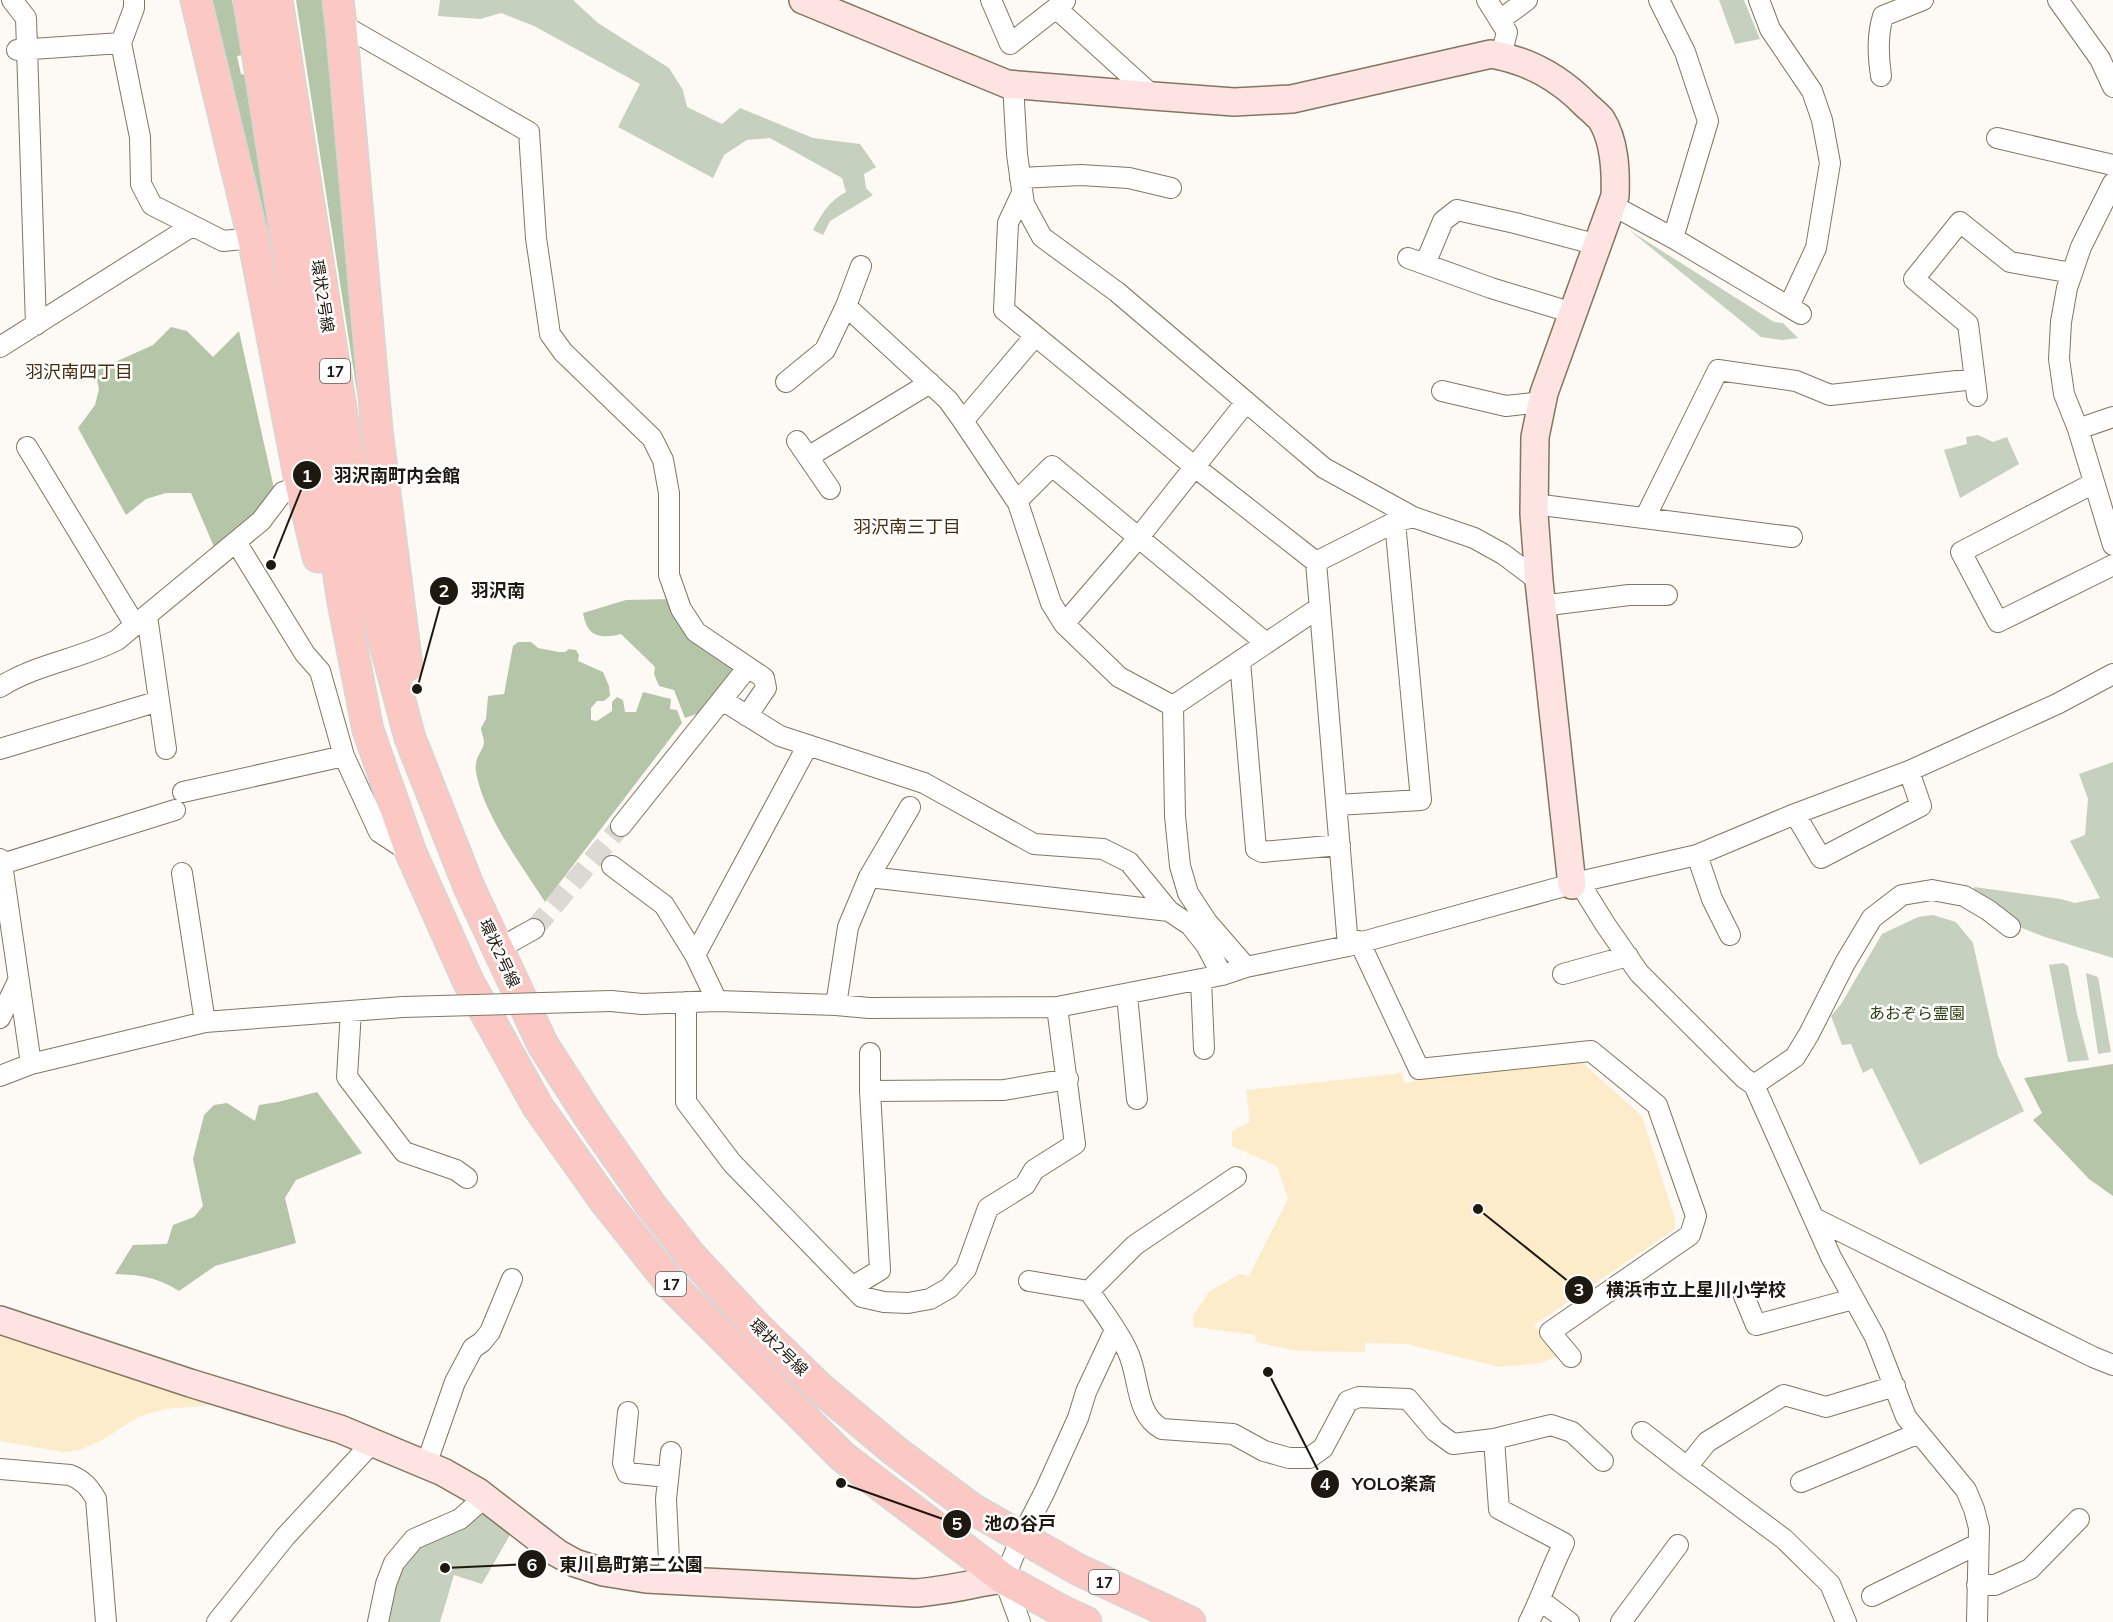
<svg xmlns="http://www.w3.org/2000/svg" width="2113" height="1622" font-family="Mulish,'Noto Sans JP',sans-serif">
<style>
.built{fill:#fdecca}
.green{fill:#c6d0be}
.forest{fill:#b5c5a7}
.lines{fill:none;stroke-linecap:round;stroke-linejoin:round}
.street-tunnel{stroke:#dcd8d3;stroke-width:20;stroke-dasharray:20 10;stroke-linecap:butt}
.street-casing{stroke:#82765f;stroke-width:22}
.secondary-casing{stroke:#82765f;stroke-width:30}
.primary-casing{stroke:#d6d6d4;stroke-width:33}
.street{stroke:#fff;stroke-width:20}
.secondary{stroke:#fde3e1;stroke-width:27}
.primary{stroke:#fbc8c3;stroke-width:30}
.street-bridge-casing{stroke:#82765f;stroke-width:22;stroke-linecap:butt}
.street-bridge{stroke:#fff;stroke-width:20}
.labels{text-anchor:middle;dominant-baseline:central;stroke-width:5;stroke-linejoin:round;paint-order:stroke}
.shield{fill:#fff;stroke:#625e58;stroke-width:1.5}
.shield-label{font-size:15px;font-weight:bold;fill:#1e1910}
.street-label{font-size:16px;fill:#1e1910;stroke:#fff}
.park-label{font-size:16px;fill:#2a4012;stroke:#fff}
.neighbourhood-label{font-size:18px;fill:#4a2e0f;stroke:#fff}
.leader{fill:none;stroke:#1e1910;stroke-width:2}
.callout-dot{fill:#1e1910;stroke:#fff;stroke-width:2}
.mark-label{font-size:18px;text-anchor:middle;font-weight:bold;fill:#fff}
.callout-label{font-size:18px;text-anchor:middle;font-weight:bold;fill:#1e1910;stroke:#fff;stroke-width:5;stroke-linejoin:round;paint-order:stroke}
</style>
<rect width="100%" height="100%" fill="#fdfaf5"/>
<!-- built -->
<path class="built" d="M1583 1063 1642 1116 1675 1219V1229L1534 1325 1557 1356 1541 1363 1500 1367 1407 1344 1365 1343V1352L1297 1351 1255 1342 1256 1335 1194 1327 1193 1316 1209 1292 1239 1274 1249 1276 1288 1199 1277 1166 1232 1146V1131L1250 1122 1246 1090 1402 1073 1404 1083 1431 1078V1075Z
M0 1331 211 1405 165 1409 140 1416 102 1440 80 1450 63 1452 0 1441Z"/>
<!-- green -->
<path class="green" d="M440 0H573L598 23 669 68 683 90 687 107 722 124 740 108 813 138 860 144 876 167 864 174 866 188 873 195 830 221 823 235 813 230C822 213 829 201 846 192L842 178 770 138 747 140 724 155 713 178 618 127 640 84 534 26 501 13 480 19 438 16Z
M1719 0H1744L1760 39 1735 44Z
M1629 230 1774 322 1783 323 1798 338 1782 340 1761 337Z
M1978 435 1993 442 2007 437 2019 464 1960 498 1944 450 1967 444 1966 437Z
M2113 762V958L2045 937 2012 924 1972 894 1974 887 2061 899 2075 903 2100 898 2070 841 2085 835 2088 799 2079 774Z
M1933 915 1956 922 1973 943 1998 1056 2024 1111 1920 1165 1872 1068 1863 1073 1851 1044 1842 1045 1831 1016 1841 1004 1882 934 1918 917Z
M2063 963 2068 966 2077 1014 2089 1060 2068 1062 2049 965Z
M2086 973 2098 977 2111 1052 2098 1054Z
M481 1508 511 1533 482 1584 454 1575 440 1622H384L394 1577 421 1543Z"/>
<!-- forest -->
<path class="forest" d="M203 0H232L242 55 237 56 241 74 245 75 273 253 263 250Z
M296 0H322L371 438 364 437Z
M171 327 187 331 213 357 239 331 275 493 239 531 214 547 191 493H166L146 499 126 515 78 428 95 405 99 389 95 371 153 345Z
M671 599 734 667 702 712 685 718 674 690 659 686 654 674 655 667 621 634C600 639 587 637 583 613L626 600Z
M518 642H531L538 648 559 652H565L569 649 576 650 579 655 578 661 603 672 609 686 610 696 604 701H597L591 708V720L597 721 612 711V702L617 697 623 700 625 712H636L643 692 671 699 670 709 677 710 682 723 545 902C522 866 483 814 476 772 474 755 483 753 484 742 484 738 481 732 481 728L486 719 488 696 504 694 513 646Z
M2113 1064V1196L2089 1179 2033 1120 2042 1113 2024 1078Z
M317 1092 362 1153 296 1180 285 1198 296 1243 215 1266 179 1291C156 1277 141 1275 115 1274L133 1245 167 1244 173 1225 194 1217 203 1206 193 1159 204 1115 214 1105 227 1103 255 1121 259 1105 278 1102Z"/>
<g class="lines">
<!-- street-tunnel -->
<path class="street-tunnel" d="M534 929 621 826"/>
<!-- street casing -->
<g class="street-casing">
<path id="street" d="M12 0 26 18 36 325
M134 0V8L121 43 140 137 141 184 152 205 223 241 253 238
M991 0 1010 44 1065 1
M1487 0 1507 32 1501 56
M1659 0 1685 52 1708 121 1673 238
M1759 0 1770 29 1812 91 1822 120 1830 163 1816 248 1789 306
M2058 0 2100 59 2113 87
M1056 8 1153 96
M1500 20 1527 0
M341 24 529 132 536 238 550 334 563 352 652 438 663 460 669 493V575L681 609 696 632 764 678 766 688 747 716
M17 50 121 43
M1881 76C1878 55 1877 36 1883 16L1923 0
M1013 84 1017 154 1024 204 1042 237 1117 292 1324 468 1413 517 1474 538 1503 554 1539 581
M1997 138 2113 165
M1020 178 1081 175 1129 178 1171 188
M2113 183 2081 247 2067 288 2061 322 2059 359 2064 394 2078 429 2113 545
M1022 193 1008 223 1004 310 1195 467 1316 562
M1612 205 1673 238 1801 314
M1408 258 1491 288 1573 313
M1425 264 1443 221 1457 210 1515 223 1598 245
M846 306 948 400 963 421 1018 503 1051 603 1064 624 1119 677 1173 706 1175 816 1180 866 1188 893 1207 922 1246 967
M0 347 192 226
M786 382 825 350 846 306 861 266
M1442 391 1506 406 1542 402
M1977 396 1968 324 1914 279 1960 222 2010 262 2072 273
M963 421 1035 336
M2078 429 2113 417
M797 441 830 489
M27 447 135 625
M808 457 930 383
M2094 483 1961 552 1998 622 2113 565
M1017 501 1052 466 1266 643
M1534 504 1792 537
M1645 518 1718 370 1796 381 1830 395 1975 379
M236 542 305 654 320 671 344 756 379 832 411 853
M1541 606 1629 595H1667
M147 616 166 749
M1064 624 1139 537 1246 402
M1240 661 1256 849 1262 852 1340 845
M0 687C36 664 80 659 117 640L261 521 283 492 301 486
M722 700 780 736 924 783 1034 844 1103 849 1129 862 1169 911 1190 925 1206 945 1222 975
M1173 706 1320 607
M0 749 159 701
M183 792 344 756
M1337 805 1421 800 1395 522
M1795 814 1821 858 1921 806 1909 771
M621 826 748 667
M1697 855 1712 899 1730 935
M0 859 2 864 31 1064
M2 864 175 810
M612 866 664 905 695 955
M182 873 205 1022
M869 877 1169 911
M1579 882 1605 924 1639 973 1744 1078 1754 1085 1795 1057 1809 1034 1845 963 1872 918 1902 895 1932 890 1964 896 1988 910 2010 927
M1359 941 1419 1069 1591 1051 1657 1105 1696 1216 1690 1235 1550 1332 1571 1357
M1348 946 1316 562 1395 522 1413 517
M498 949 534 929
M1563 974 1628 956
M1201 980 1204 1049
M1127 995 1137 1099
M611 1001 642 1004 717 1001 836 1005 869 1008 1057 1007 1222 975 1246 967 1348 946 1579 882 1697 855 1795 814 1909 771 2057 704 2113 674
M717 1001 695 955 808 745
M686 1002V1102L732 1163 862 1297 884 1302 908 1303 930 1299 949 1288 966 1269 988 1208 1025 1185 1034 1170 1075 1144 1057 1007
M836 1005 848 927 869 877 910 807
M351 1011 347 1077 404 1152 456 1170 467 1178
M0 1018 18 981
M870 1053V1091L1004 1090 1068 1079
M0 1076 31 1064 205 1022 403 1007
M1754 1085 1831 1257 1875 1337 1906 1417 1966 1490 1974 1509 1979 1528 1977 1622
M1814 1218 2093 1357 2113 1365
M1029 1281 1089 1291C1102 1310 1117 1329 1127 1350 1140 1375 1134 1414 1162 1429L1233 1434 1264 1451 1289 1458H1309L1323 1448 1348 1401 1359 1397 1408 1399 1435 1431 1453 1444 1494 1439 1551 1425 1572 1432 1603 1461
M852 1287 880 1270 870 1091
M1089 1291 1135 1245 1236 1177
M1744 1296 1756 1325 1853 1299
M628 1412 623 1463 627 1473 667 1477
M1642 1432 1687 1467 1784 1539 1830 1584 1846 1622
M1494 1439 1499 1509 1564 1543C1551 1569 1542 1596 1529 1622
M426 1465 455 1382 473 1348 482 1342 490 1332 512 1279
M1687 1467 1707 1442 1784 1395 1826 1407 1895 1386
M0 1469 70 1475C83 1480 89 1487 96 1499L106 1622
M1801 1482 1919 1433
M670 1581 666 1499 671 1452
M1977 1585H1995L2030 1569 2079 1519
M1872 1596 1978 1544
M1540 1600 1569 1622
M217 1622 285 1537 372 1443
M378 1622 386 1584 394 1563 414 1539 460 1519 485 1497
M1020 1622 1004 1579 1021 1538 1045 1491 1078 1418 1086 1392 1115 1330
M1621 1622 1678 1545"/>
</g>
<!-- secondary casing -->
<g class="secondary-casing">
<path id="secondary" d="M803 0 1007 84 1153 96 1234 102 1292 99 1491 54C1530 61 1560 78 1587 106 1592 110 1597 115 1601 119 1615 141 1616 171 1615 196L1544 393 1535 437 1534 514 1539 581 1572 885
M0 1320 190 1383 340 1429 443 1472 478 1492 557 1553 575 1563 603 1572 646 1579 915 1593C945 1591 975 1583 1004 1579"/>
</g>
<!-- primary casing -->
<g class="primary-casing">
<path id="primary" d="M196 0 253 238 301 486 318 557
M249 0 343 602 368 730 411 853 468 981 538 1107 604 1200 674 1288 843 1457 1004 1579 1062 1611 1086 1622
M277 0 368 581 410 738 469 887 543 1045 590 1118 650 1204 691 1256 758 1328 821 1389 895 1451 971 1508 1077 1569 1190 1622
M338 0 341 24 377 430 407 666"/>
</g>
<!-- street -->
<use href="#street" class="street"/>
<!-- secondary -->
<use href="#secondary" class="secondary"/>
<!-- primary -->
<use href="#primary" class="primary"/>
<!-- street-bridge casing -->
<g class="street-bridge-casing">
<path id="street-bridge" d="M403 1007 611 1001"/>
</g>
<!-- street-bridge -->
<use href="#street-bridge" class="street-bridge"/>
</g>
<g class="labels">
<!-- shield labels -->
<g class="shield">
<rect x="320" y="359" width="30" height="24" rx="4.5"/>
<rect x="656" y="1272" width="30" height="24" rx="4.5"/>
<rect x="1089" y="1570" width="30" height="24" rx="4.5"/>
</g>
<g class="shield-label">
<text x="335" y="371">17</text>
<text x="671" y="1284">17</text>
<text x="1104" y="1582">17</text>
</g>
<!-- street labels -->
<g class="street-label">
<text transform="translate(323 296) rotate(81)">環状2号線</text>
<text transform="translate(500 953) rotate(65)">環状2号線</text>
<text transform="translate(779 1347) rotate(44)">環状2号線</text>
</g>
<!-- park labels -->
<g class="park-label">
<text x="1917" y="1013">あおぞら霊園</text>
</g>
<!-- neighbourhood labels -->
<g class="neighbourhood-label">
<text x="79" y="371">羽沢南四丁目</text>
<text x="907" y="526">羽沢南三丁目</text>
</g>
</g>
<!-- callouts -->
<path class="leader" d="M271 565L307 475M417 689L444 591M1478 1209L1579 1290M1268 1372L1325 1484M841 1483L957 1524M445 1568L532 1564"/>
<g class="callout-dot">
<circle cx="271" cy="565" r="6"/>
<circle cx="417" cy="689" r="6"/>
<circle cx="1478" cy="1209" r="6"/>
<circle cx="1268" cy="1372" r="6"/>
<circle cx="841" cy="1483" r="6"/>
<circle cx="445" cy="1568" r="6"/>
<circle cx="307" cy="475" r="15"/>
<circle cx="444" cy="591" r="15"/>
<circle cx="1579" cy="1290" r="15"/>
<circle cx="1325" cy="1484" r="15"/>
<circle cx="957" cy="1524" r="15"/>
<circle cx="532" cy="1564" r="15"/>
</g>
<g class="mark-label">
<text x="307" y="482">1</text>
<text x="444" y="597">2</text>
<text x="1579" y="1296">3</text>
<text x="1325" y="1490">4</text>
<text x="957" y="1530">5</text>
<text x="532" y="1571">6</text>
</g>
<g class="callout-label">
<text x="397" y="482">羽沢南町内会館</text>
<text x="498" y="597">羽沢南</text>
<text x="1696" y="1296">横浜市立上星川小学校</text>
<text x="1394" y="1490">YOLO楽斎</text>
<text x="1020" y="1530">池の谷戸</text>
<text x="631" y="1571">東川島町第二公園</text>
</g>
</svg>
